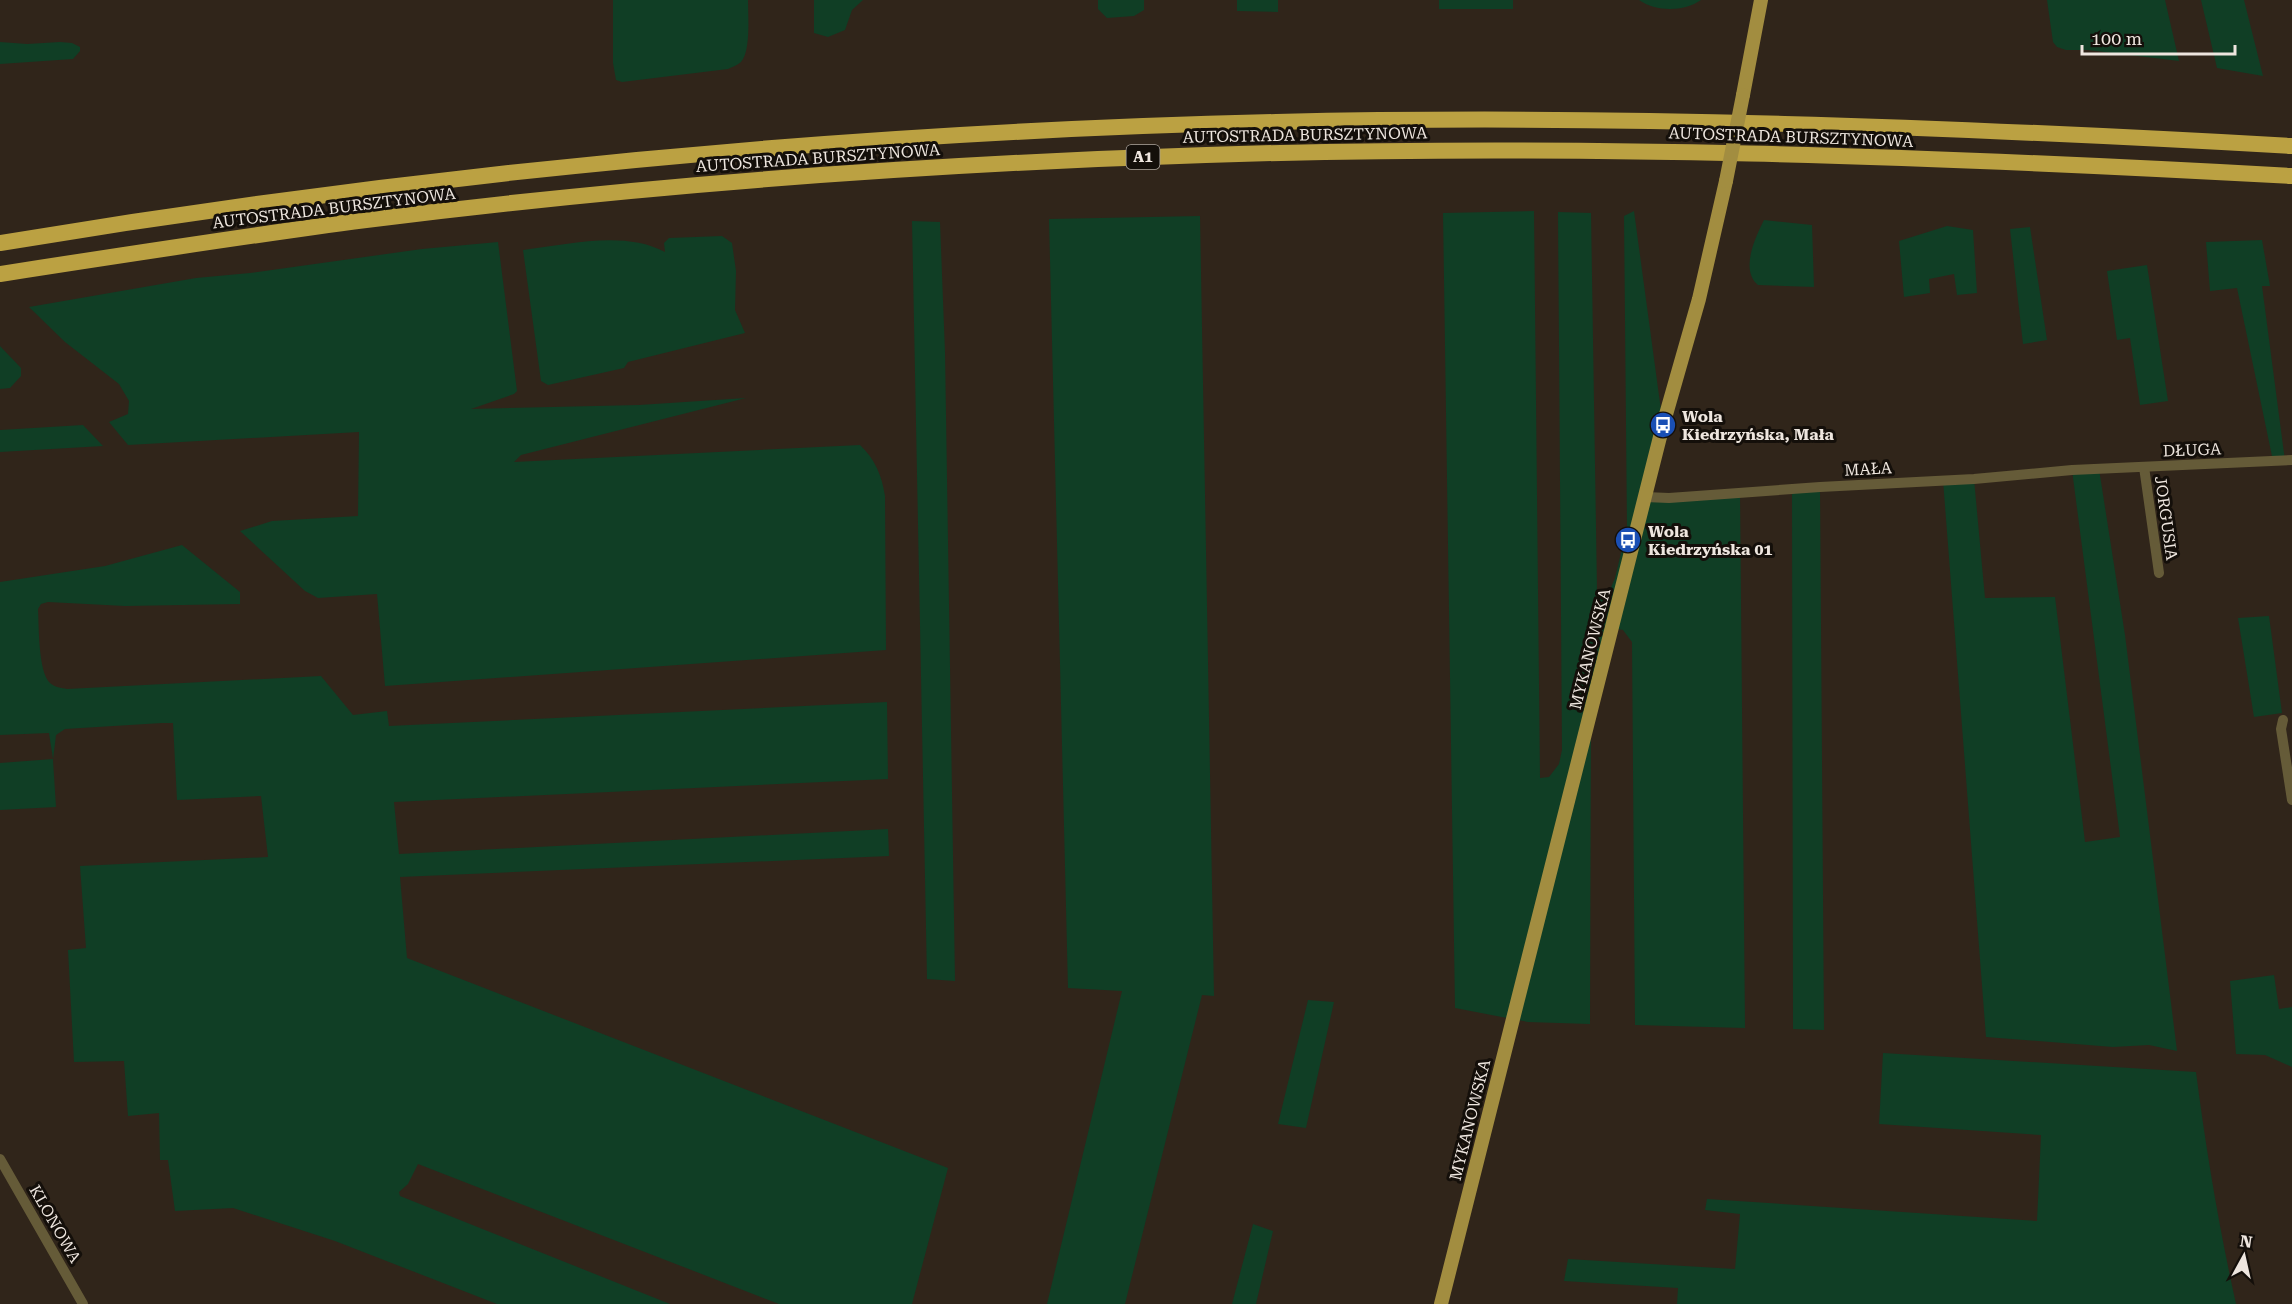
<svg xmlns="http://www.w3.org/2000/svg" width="2292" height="1304" font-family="'Roboto Serif',serif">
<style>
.green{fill:#103e25}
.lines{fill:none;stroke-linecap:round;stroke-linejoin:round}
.minor{stroke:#655b38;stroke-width:10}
.major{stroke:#a28d40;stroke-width:14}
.highway{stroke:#bba142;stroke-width:16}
.major-bridge{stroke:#a28d40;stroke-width:14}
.labels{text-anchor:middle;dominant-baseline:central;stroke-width:6;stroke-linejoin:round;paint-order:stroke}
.shield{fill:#140f0a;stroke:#ada69f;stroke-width:1.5}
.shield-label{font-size:15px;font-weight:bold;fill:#eee6df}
.street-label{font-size:16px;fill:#eee6df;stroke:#140f0a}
.poi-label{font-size:16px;font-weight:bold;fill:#eee6df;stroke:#140f0a;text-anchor:start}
</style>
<rect width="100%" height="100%" fill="#30251a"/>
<!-- green -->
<path class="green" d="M613 0H748C748 15 751 51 741 62 738 65 732 67 728 69L622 82 616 80 613 63Z
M814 0H863L852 10 845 30 828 37 814 33Z
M1098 0H1144V10L1134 16 1107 18 1098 9Z
M1237 0H1278V12L1237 11Z
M1439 0H1513V9H1439Z
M1639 0H1701C1684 12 1656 12 1639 0Z
M2047 0H2165L2179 61 2088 50H2066L2057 47 2053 42Z
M2201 0H2244L2263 76 2217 68Z
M0 42 27 44 60 42 72 43 80 47V51L73 59 0 64Z
M1534 211 1540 778 1549 777 1559 764 1562 750 1558 212 1591 213 1597 590H1610L1615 578 1627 528 1624 216 1634 211 1663 425 1645 497 1740 492 1745 1028 1635 1025 1632 642 1623 630 1613 628 1591 711 1590 1024 1528 1022 1455 1008 1443 213Z
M1200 216 1214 996 1202 995 1125 1304H1047L1122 991 1068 988 1049 219Z
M1764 220 1812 225 1814 287 1758 285C1740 270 1755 238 1764 220Z
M912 221 940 222 945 352 955 981 927 979Z
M1947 226 1973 230 1977 293 1957 295 1954 274 1929 279 1930 293 1904 297 1899 241Z
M2030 227 2047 340 2023 344 2010 229Z
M722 236 732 243 736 271 735 310 745 333 628 362 624 368 548 385 541 381 523 250C568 245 623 230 665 252L664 243 669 238Z
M2262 240 2270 286H2262L2285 461H2273L2237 288 2210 291 2206 242Z
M498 242 517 391 514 394 471 409 639 405 746 398 521 455 514 462 860 445C875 459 882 476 885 496L886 650 385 686 377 594 318 598 305 591 240 531 272 521 358 516 359 432 128 445 109 422 128 414 129 401 119 384 65 342 29 307 196 278 250 273 422 249Z
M2147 265 2168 401 2140 405 2130 338 2117 340 2107 271Z
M0 346 21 368V376L10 388 0 389Z
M83 425 103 446 0 452V430Z
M2099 469 2125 635 2177 1051 2149 1045 2113 1047 1986 1037 1943 480 1974 479 1985 598 2055 597 2085 842 2120 837 2072 470Z
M1820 487 1824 1030 1793 1029 1792 490Z
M182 545 240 592V604L125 606 48 602 41 604 38 609C39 625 38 672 50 683 54 687 62 688 67 689L321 676 353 715 387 711 389 726 887 702 888 779 394 802 399 854 888 829 889 856 400 877 407 958 948 1168 912 1304H779L418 1164 408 1184 399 1192 400 1196 670 1304H497L335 1241 233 1208 175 1211 168 1160H160L159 1113 128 1116 124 1061 74 1062 68 950 86 948 80 866 268 857 261 796 177 800 173 723H162L65 729 56 735 53 760 56 807 0 810V763L53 759 49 733 0 735V582L105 566Z
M2269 616 2282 713 2254 717 2238 618Z
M2274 975 2279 1009 2292 1007V1067L2265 1055 2236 1054 2230 981Z
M1308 1000 1334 1002 1306 1128 1278 1124Z
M1883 1053 2196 1072C2206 1150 2219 1227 2236 1304H1677L1678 1288 1564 1281 1568 1259 1735 1269 1740 1214 1705 1210 1707 1199 2037 1221 2041 1135 1879 1124Z
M1253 1224 1273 1231 1256 1304H1232Z"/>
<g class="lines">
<!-- minor -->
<path class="minor" d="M2144 467 2159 573
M1645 497 1669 498 1820 487 1974 479 2072 470 2292 460
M2283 720 2281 729 2292 800
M0 1159 83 1304"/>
<!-- major -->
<path class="major" d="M1743 95 1761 0
M1441 1304 1663 425 1699 299 1726 181"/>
<!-- highway -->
<path class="highway" d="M0 243C422 173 848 132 1276 122 1615 114 1954 127 2292 146
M0 274C122 255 244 236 366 220 645 185 926 164 1206 155 1569 143 1930 156 2292 176"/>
<!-- major-bridge -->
<path class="major-bridge" d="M1726 181 1743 95"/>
</g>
<!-- icons -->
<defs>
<g id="bus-disc" transform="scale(1.35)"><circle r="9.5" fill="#1a4fb4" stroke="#140f0a"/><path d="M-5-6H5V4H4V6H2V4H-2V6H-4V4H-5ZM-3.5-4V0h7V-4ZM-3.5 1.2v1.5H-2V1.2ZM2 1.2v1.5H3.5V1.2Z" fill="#fff"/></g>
</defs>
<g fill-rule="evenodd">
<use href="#bus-disc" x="1663" y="425"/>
<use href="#bus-disc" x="1628" y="540"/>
</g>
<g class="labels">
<!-- shield labels -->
<rect class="shield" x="1126.5" y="145" width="33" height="24" rx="4.5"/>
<g class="shield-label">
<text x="1143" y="157">A1</text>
</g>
<!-- street labels -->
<g class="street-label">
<text transform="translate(1305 135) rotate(-1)">AUTOSTRADA BURSZTYNOWA</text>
<text transform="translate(1791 137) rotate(2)">AUTOSTRADA BURSZTYNOWA</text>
<text transform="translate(818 158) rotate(-4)">AUTOSTRADA BURSZTYNOWA</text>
<text transform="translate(334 208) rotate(-7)">AUTOSTRADA BURSZTYNOWA</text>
<text transform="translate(2192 450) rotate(-2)">DŁUGA</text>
<text transform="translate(1868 469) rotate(-3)">MAŁA</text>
<text transform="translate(2166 518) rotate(82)">JORGUSIA</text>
<text transform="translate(1590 649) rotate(-76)">MYKANOWSKA</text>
<text transform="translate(1470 1120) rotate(-76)">MYKANOWSKA</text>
<text transform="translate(55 1224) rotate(60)">KLONOWA</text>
</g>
<!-- poi labels -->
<g class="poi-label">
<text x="1682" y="416">Wola<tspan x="1682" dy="18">Kiedrzyńska, Mała</tspan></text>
<text x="1648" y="531">Wola<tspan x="1648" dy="18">Kiedrzyńska 01</tspan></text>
</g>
</g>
<!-- north arrow -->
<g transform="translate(2244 1256) rotate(8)" stroke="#140f0a" stroke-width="4.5" paint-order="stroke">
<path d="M0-4.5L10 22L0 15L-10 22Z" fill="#eee6df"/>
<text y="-9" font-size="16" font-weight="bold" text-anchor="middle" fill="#eee6df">N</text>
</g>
<!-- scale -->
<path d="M2082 45v9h153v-9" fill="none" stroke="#eee6df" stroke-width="3"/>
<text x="2091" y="45" font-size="18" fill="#eee6df" stroke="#140f0a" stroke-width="4.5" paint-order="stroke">100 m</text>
</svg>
